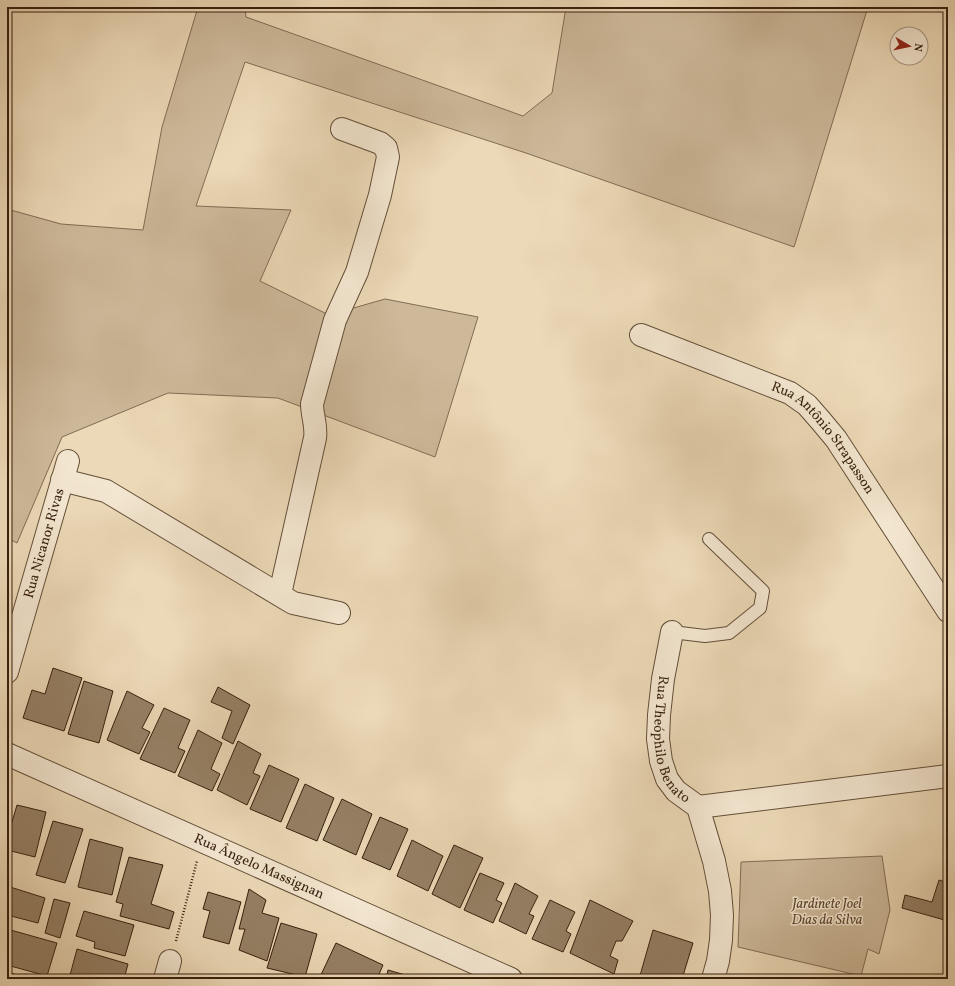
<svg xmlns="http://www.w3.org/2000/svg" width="955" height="986" font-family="Vollkorn,serif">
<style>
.green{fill:#cdb99a;stroke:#826c54}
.building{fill:#958065;stroke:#361f0d}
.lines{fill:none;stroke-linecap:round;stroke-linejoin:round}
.lane-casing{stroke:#644e38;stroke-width:14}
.street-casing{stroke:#644e38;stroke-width:24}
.path{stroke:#361f0d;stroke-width:2.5;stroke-dasharray:1 2;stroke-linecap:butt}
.lane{stroke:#f3e6d0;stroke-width:12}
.street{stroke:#f3e6d0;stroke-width:22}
.labels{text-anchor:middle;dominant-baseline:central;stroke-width:3;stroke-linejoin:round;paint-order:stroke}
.street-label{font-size:14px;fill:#361f0d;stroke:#f3e6d0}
.park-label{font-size:14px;font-style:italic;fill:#5c4630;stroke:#f3e6d0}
</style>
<rect width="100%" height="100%" fill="#ecd9b7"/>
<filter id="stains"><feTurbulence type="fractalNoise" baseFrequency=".005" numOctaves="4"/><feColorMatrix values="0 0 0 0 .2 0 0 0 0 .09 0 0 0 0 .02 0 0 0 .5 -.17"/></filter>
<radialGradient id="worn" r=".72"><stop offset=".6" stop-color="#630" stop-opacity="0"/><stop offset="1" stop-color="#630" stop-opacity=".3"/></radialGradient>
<!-- green -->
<path class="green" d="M198 7H245L246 17 523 116 552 93 566 7H788L799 11 800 7H868L794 247 526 153 245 62 196 206 291 210 260 281 329 315 385 299 478 317 435 457 278 398 168 393 62 437 17 543 7 538V209L61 224 143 230 162 127Z
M882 856 890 910 879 954 868 949 861 976 738 947 741 862Z"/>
<!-- building -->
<path class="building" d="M53 668 82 678 64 731 23 718 32 690 45 694Z
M84 681 113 691 99 743 68 734Z
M218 687 250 705 233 744 222 738 232 711 211 702Z
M127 691 154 705 142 728 150 732 139 754 107 740Z
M164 708 190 720 178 748 185 751 175 773 140 759Z
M198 730 222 743 211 769 220 774 212 791 178 776Z
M238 741 261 754 253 773 260 776 247 805 217 790Z
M269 765 299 779 281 822 250 809Z
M305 784 334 798 317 841 286 828Z
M342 799 372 814 356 855 323 840Z
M17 805 46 812 35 857 7 850V839Z
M380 817 408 829 390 870 362 858Z
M53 821 83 829 65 883 36 875Z
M90 839 123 848 112 895 78 887Z
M412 840 443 856 428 891 397 876Z
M454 845 483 858 460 908 432 894Z
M129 857 163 865 151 904 174 912 169 929 120 916 123 904 116 902Z
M480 873 504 883 496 900 502 903 493 923 464 910Z
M939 880 948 883V921L902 908 905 895 932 902Z
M515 883 538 896 529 914 534 916 526 934 499 921Z
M7 886 45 898 38 923 11 916 8 926H7Z
M249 889 266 900 262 913 279 918 267 961 239 950 245 929H239Z
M208 892 241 902 229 944 203 937 210 911 203 909Z
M54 899 70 903 60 938 45 933Z
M550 900 575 912 566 931 571 934 563 952 532 939Z
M590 900 633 921 622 941H616L610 956 618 960 614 974 570 953Z
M84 911 134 925 125 956 94 948 95 942 76 936Z
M281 923 317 934 305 977 267 968Z
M7 929 57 943 47 976 7 965Z
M653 930 693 943 682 979H639Z
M336 943 383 965 377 979H319Z
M77 949 128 964 124 979H69Z
M388 970 419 979H386Z
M7 972 17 975 16 979H7Z
M25 974 43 979H24Z"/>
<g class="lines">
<!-- lane casing -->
<g class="lane-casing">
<path id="lane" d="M672 632 705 636 729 633 760 608 763 591 709 539"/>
</g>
<!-- street casing -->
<g class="street-casing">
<g id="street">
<path id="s1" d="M641 335 790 393 807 405 821 421 836 439 948 611"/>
<path d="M62 480 106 491 293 603 339 613"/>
<path d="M280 594 315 438C317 426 312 416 312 404L335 320 357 272 380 195 388 157 386 148 380 143 342 129"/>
<path id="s2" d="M672 632 663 679 659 715 658 739 661 761 667 779 676 791 698 807 714 861 720 891 722 915 721 940 718 961 713 979"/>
<path id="s3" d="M7 672 68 461"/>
<path id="s4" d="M7 754 511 979"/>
<path d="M698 807 948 776"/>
<path d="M165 979 170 961"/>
</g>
</g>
<!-- path -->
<path class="path" d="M176 941 197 861"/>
<!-- lane -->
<use href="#lane" class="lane"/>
<!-- street -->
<use href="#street" class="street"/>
</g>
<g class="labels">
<!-- street labels -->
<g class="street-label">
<text stroke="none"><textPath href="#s1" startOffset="215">Rua Antônio Strapasson</textPath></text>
<text stroke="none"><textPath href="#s3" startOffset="134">Rua Nicanor Rivas</textPath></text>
<text stroke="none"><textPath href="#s2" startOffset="112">Rua Theóphilo Benato</textPath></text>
<text stroke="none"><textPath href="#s4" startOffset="276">Rua Ângelo Massignan</textPath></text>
</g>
<!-- park labels -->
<g class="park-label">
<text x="827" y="904">Jardinete Joel<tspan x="827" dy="16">Dias da Silva</tspan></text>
</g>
</g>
<!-- margin -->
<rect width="955" height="986" fill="none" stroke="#ecd9b7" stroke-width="24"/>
<rect x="8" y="8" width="939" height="970" fill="none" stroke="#361f0d" stroke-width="2"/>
<rect x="12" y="12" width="931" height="962" fill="none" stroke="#361f0d"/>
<!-- north arrow -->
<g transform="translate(909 46) rotate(99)"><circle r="19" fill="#f3e6d0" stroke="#a79682"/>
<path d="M0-3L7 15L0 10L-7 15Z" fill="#8f2418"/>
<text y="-6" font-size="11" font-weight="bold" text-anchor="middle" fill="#361f0d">N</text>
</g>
<rect width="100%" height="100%" filter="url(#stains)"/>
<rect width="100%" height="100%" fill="url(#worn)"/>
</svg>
